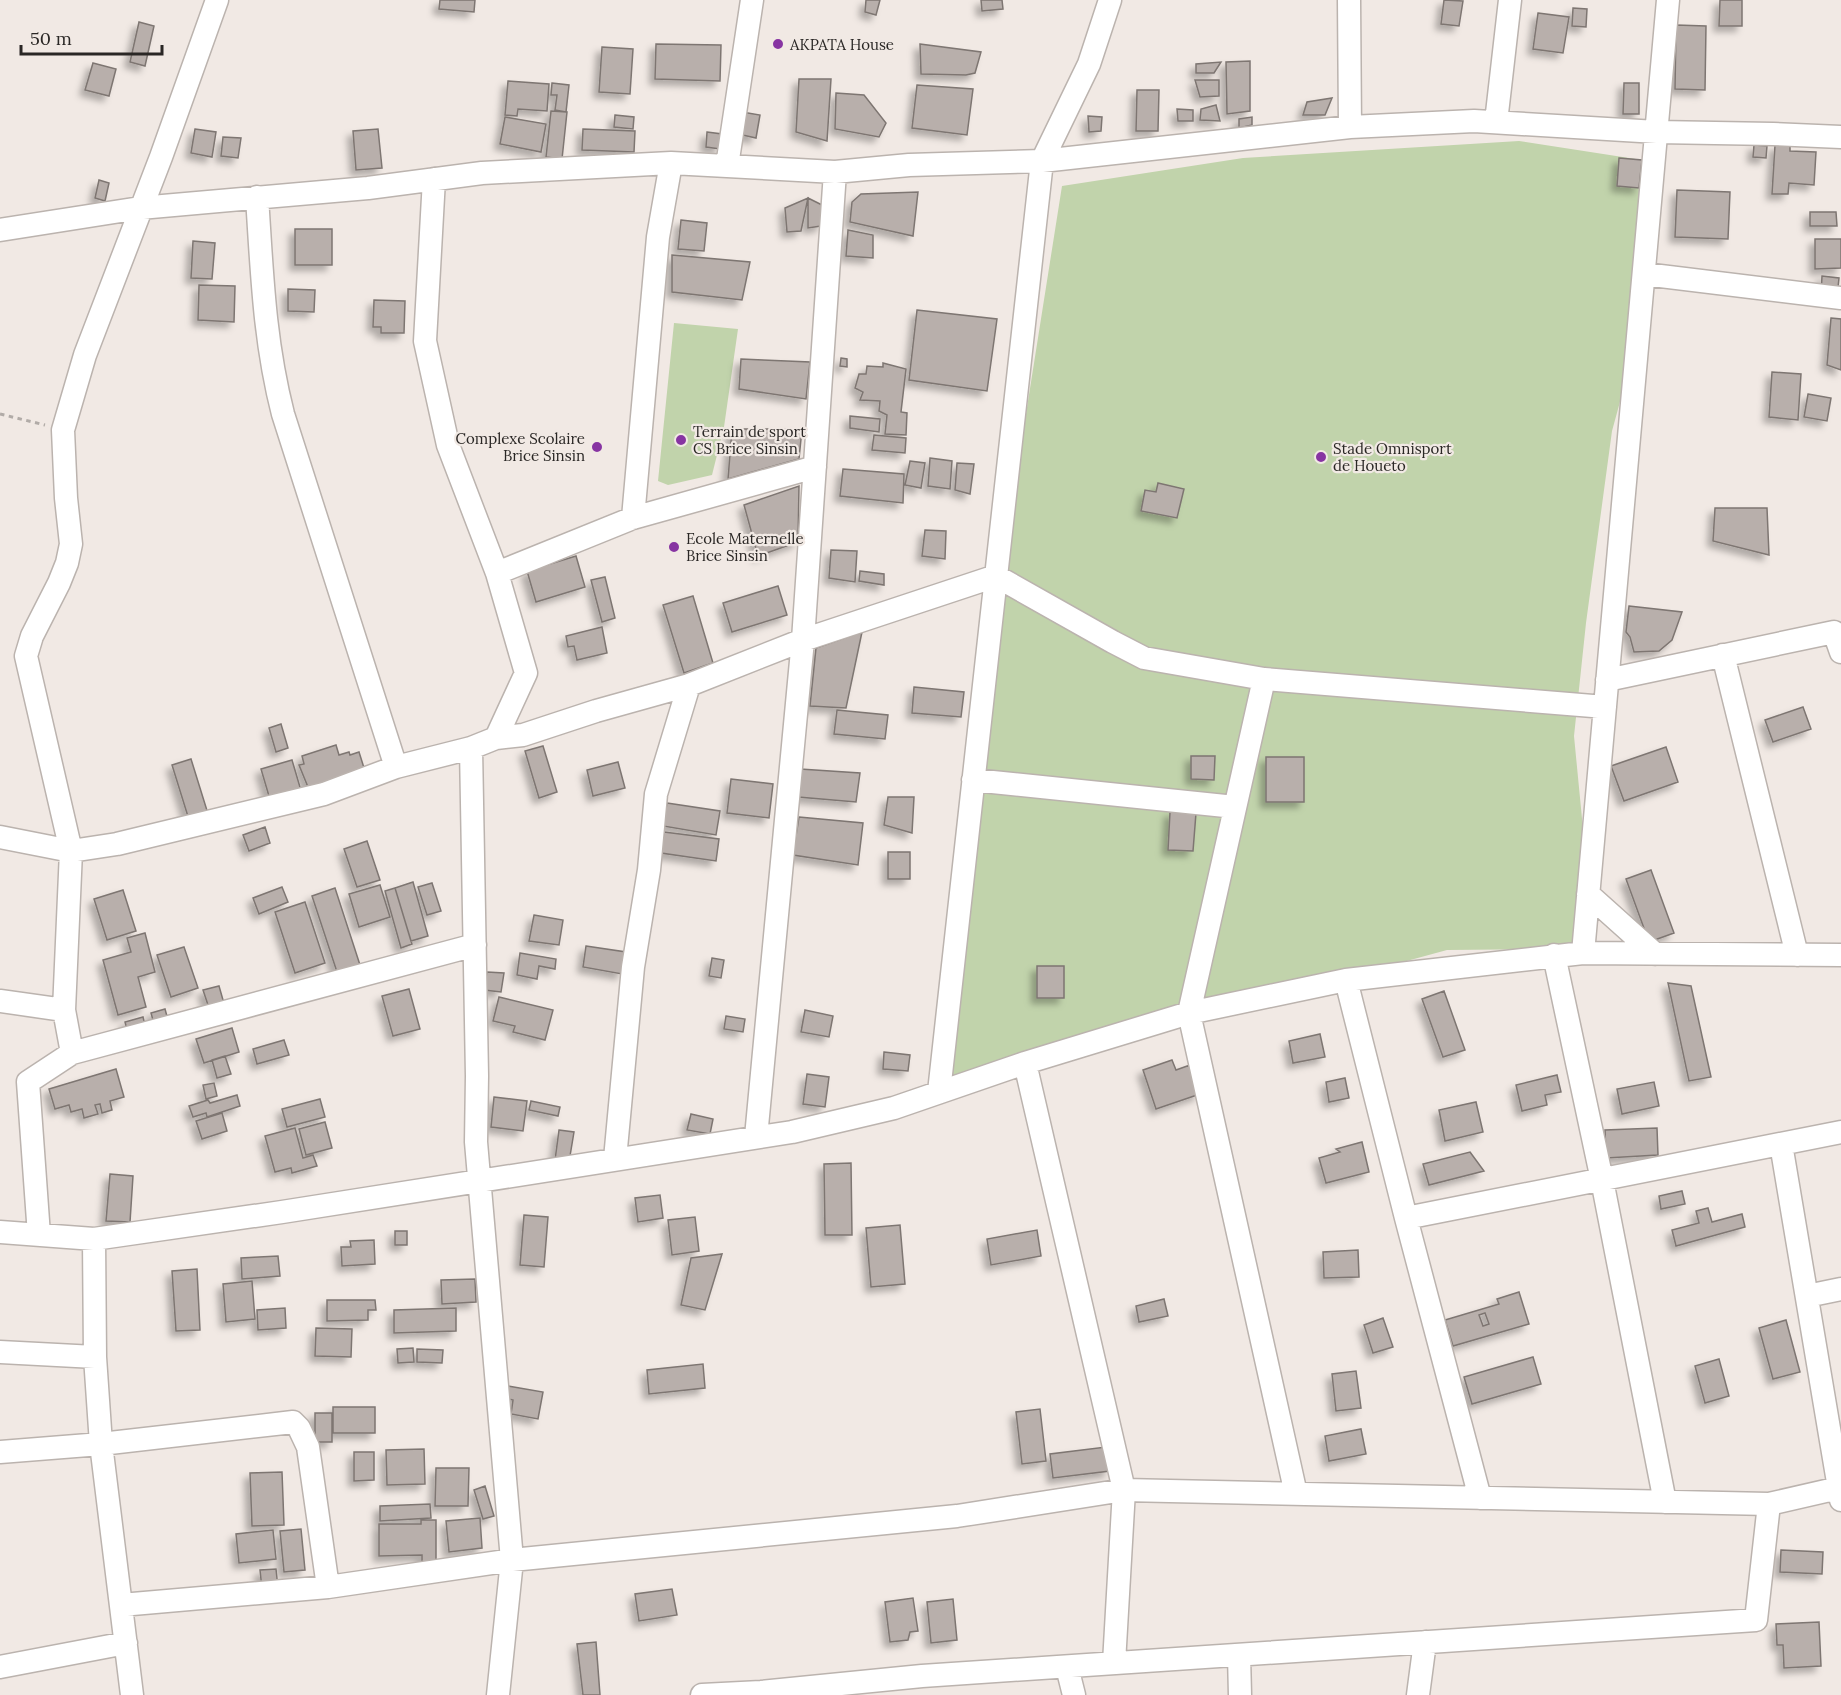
<svg xmlns="http://www.w3.org/2000/svg" width="1841" height="1695" font-family="Lora,serif">
<style>
.green{fill:#c1d3ab}
.building{fill:#b8afab;stroke:#7e7672;stroke-width:1.5;fill-rule:evenodd;filter:url(#shadow)}
.lines{fill:none;stroke-linecap:round;stroke-linejoin:round}
.street-casing{stroke:#bbb3ae;stroke-width:25}
.path{stroke:#b1aba7;stroke-width:3;stroke-dasharray:4.5 4.5;stroke-linecap:butt}
.street{stroke:#fff;stroke-width:22}
.poi-dot{fill:#8734a2;stroke:#f1e9e4;stroke-width:2}
.labels{text-anchor:middle;dominant-baseline:central;stroke-width:4.5;stroke-linejoin:round;paint-order:stroke}
.poi-label{font-size:15px;fill:#2a2725;stroke:#f1e9e4;text-anchor:start}
</style>
<defs>
<filter id="shadow"><feDropShadow dx="-5.5" dy="5.5" stdDeviation="3" flood-color="#0004"/></filter>
</defs>
<rect width="100%" height="100%" fill="#f1e9e4"/>
<!-- green -->
<path class="green" d="M1519 141 1642 160 1640 270 1644 314 1612 431 1586 623 1574 736 1587 870 1579 937 1562 949 1447 950 949 1086 1001 572 1062 186 1243 158Z
M674 323 738 329 724 427 712 475 668 485 658 481Z"/>
<!-- building -->
<path class="building" d="M440 0H475L474 12 439 9Z
M866 0H880L876 15 865 12Z
M981 0H1002L1003 9 982 11Z
M1444 0 1463 1 1459 26 1441 24Z
M1720 0H1742V26H1719Z
M1573 8 1587 9 1586 27 1572 26Z
M1538 13 1569 17 1563 53 1533 49Z
M139 22 154 26 145 66 130 62Z
M1676 25 1706 26 1705 90 1675 89Z
M656 44 721 45 720 81 655 79Z
M920 44 981 52 975 73 966 75 921 74Z
M602 47 633 49 630 94 599 92Z
M1250 61V111L1227 114 1226 62Z
M1221 62 1214 73H1196V64Z
M93 63 116 69 109 96 85 90Z
M799 79H831L827 141 796 132Z
M1195 80H1219V96L1200 97Z
M508 81 549 84 547 111 518 109 517 116 505 115Z
M552 83 569 85 566 112 555 110 557 95H551Z
M1624 83H1639V114H1623Z
M917 85 973 89 967 135 912 128Z
M1137 90H1159L1158 131H1136Z
M836 93 864 95 886 123 879 137 835 129Z
M1332 98 1325 115H1303L1307 102Z
M1216 105 1220 121 1200 120 1201 109Z
M1177 109 1193 110V121H1178Z
M551 111 567 112 562 159 546 157Z
M742 112 760 115 756 138 738 134Z
M615 115 634 117 633 129 614 127Z
M1088 116 1102 117 1101 131 1089 132Z
M505 117 546 124 541 152 500 144Z
M1252 117V125L1239 128V119Z
M195 129 216 132 212 157 191 153Z
M378 129 382 168 356 170 353 131Z
M583 129 635 131 634 152 582 150Z
M707 132 722 134 720 149 706 147Z
M223 137 241 138 238 158 221 156Z
M1754 145 1767 146 1766 158 1753 157Z
M1775 145 1790 146V151L1816 152 1814 185 1789 183 1788 194H1772Z
M1619 158 1642 160 1639 188 1617 186Z
M99 180 109 183 105 201 95 198Z
M1677 190 1730 192 1728 239 1675 237Z
M918 192 913 236 850 222 852 202 861 194Z
M808 198 801 231 787 232 785 208Z
M808 198 826 207 821 226 808 228Z
M1810 212H1836L1837 226H1810Z
M681 220 707 223 704 251 678 249Z
M295 229H332V265H295Z
M848 230 873 235V258L846 256Z
M1815 239H1841V268L1815 269Z
M193 241 215 243 212 279 191 278Z
M672 255 750 262 742 300 672 292Z
M1822 276 1839 278 1837 297 1821 295Z
M199 285 235 286 234 322 198 320Z
M288 289 315 290 314 312 288 311Z
M374 300 405 301 404 333H381V327H373Z
M917 310 997 319 987 391 909 380Z
M1831 318 1841 319V370L1827 365Z
M841 358 847 359V367L840 366Z
M741 359 810 362 806 399 739 389Z
M883 363 906 369 901 412 907 413 906 435 885 434 887 415 879 411 880 401 860 400 863 392 855 388 859 374H866L867 366 883 367Z
M1772 372 1801 374 1798 420 1769 417Z
M1808 394 1831 398 1827 421 1804 417Z
M850 416 880 419 879 432 850 428Z
M732 429H802L799 459 728 479Z
M874 435 906 438 905 453 872 450Z
M930 458 952 461 950 489 928 486Z
M910 461 925 463 921 488 905 485Z
M957 463 974 464 970 494 955 490Z
M843 469 904 474 903 503 840 496Z
M1158 483 1184 489 1177 518 1141 511 1145 490 1156 492Z
M799 486 798 542 758 556 744 505Z
M1715 508H1767L1769 555 1713 541Z
M925 530 946 531 945 559 922 556Z
M831 550 857 551 855 582 829 578Z
M576 556 585 587 536 602 527 571Z
M860 571 884 574V585L859 581Z
M605 577 615 618 602 622 591 580Z
M778 586 787 615 732 632 723 603Z
M693 596 713 663 684 673 663 605Z
M1629 606 1682 612 1672 640 1659 651 1634 652 1630 637 1626 632Z
M602 627 607 653 577 660 574 646 568 647 566 636Z
M862 632 846 708 810 706 816 648Z
M914 687 964 692 961 717 912 713Z
M1803 707 1811 729 1773 742 1765 720Z
M837 710 888 715 885 739 834 734Z
M281 724 288 748 276 752 269 728Z
M336 745 339 755 349 752 350 755 359 752 365 771 310 792 299 765 304 764 302 756Z
M543 746 557 792 539 798 525 751Z
M1666 747 1678 782 1624 801 1611 766Z
M1191 756H1215L1214 780 1191 779Z
M1266 757H1304V802H1266Z
M191 759 209 817 190 823 172 765Z
M292 760 302 794 271 803 261 769Z
M618 762 625 788 593 796 587 770Z
M800 769 860 773 856 802 798 797Z
M731 779 773 784 769 818 727 813Z
M888 797H914L912 833 884 825Z
M667 803 720 811 716 835 663 826Z
M1170 812 1196 813 1193 851 1168 850Z
M799 817 863 823 858 865 793 855Z
M265 827 270 843 249 851 243 835Z
M664 832 719 839 716 861 661 853Z
M367 841 380 880 357 887 344 849Z
M888 852H910V879H888Z
M1651 870 1674 933 1649 942 1626 879Z
M413 882 428 936 411 941 395 888Z
M432 883 441 911 427 915 418 887Z
M380 885 390 917 359 927 349 894Z
M282 887 288 902 259 914 253 898Z
M335 888 360 965 337 972 312 896Z
M395 888 412 944 401 948 385 891Z
M123 890 136 931 107 940 94 899Z
M305 902 325 963 295 973 275 912Z
M534 915 563 920 559 945 529 941Z
M145 933 155 972 138 977 146 1007 118 1015 103 960 131 952 127 938Z
M586 946 626 952 622 974 583 967Z
M184 947 198 988 171 997 157 955Z
M520 953 556 959 555 969 539 966 537 979 517 975Z
M712 958 724 960 721 978 709 976Z
M1037 966H1064V998H1037Z
M487 972 504 973 501 992 484 990Z
M1668 983 1691 986 1711 1077 1689 1081Z
M219 986 225 1007 210 1011 203 990Z
M409 989 420 1029 393 1036 382 996Z
M1444 991 1465 1050 1443 1057 1422 999Z
M499 997 553 1010 545 1040 513 1032 515 1026 493 1021Z
M165 1009 168 1020 154 1024 151 1013Z
M805 1010 833 1016 829 1037 801 1032Z
M726 1016 745 1019 743 1032 724 1029Z
M143 1017 146 1029 128 1034 125 1022Z
M232 1028 239 1052 204 1063 196 1039Z
M1320 1034 1325 1057 1293 1063 1289 1041Z
M284 1040 289 1055 257 1064 253 1049Z
M884 1052 910 1055 908 1071 883 1069Z
M225 1056 231 1074 217 1078 212 1060Z
M1172 1060 1176 1070 1190 1065 1200 1094 1156 1109 1143 1070Z
M116 1069 124 1097 110 1101 112 1110 102 1113 100 1104 95 1105 98 1114 84 1118 82 1109 71 1112 69 1105 55 1109 49 1089Z
M807 1074 829 1077 825 1107 803 1104Z
M1557 1075 1561 1092 1545 1095 1547 1105 1522 1111 1516 1085Z
M1345 1078 1349 1098 1329 1102 1326 1082Z
M1654 1082 1659 1106 1622 1114 1617 1089Z
M214 1083 217 1096 206 1099 203 1085Z
M237 1095 240 1106 207 1117 206 1113 193 1117 189 1106 208 1100 210 1103Z
M494 1097 527 1101 523 1131 491 1127Z
M320 1099 325 1117 287 1127 282 1109Z
M531 1101 560 1107 558 1116 529 1110Z
M1476 1102 1483 1132 1445 1141 1439 1110Z
M222 1113 227 1131 202 1139 196 1121Z
M691 1114 713 1119 710 1134 687 1130Z
M325 1122 332 1148 306 1155 299 1129Z
M295 1128 303 1158 313 1155 317 1166 292 1173 291 1168 275 1172 265 1136Z
M1657 1128 1658 1155 1606 1158 1605 1130Z
M559 1130 574 1132 569 1162 555 1160Z
M1362 1142 1369 1172 1326 1183 1319 1158 1340 1152 1336 1149Z
M1470 1152 1484 1171 1429 1185 1423 1164Z
M851 1163 852 1235H825L824 1164Z
M110 1174 133 1176 130 1222 106 1221Z
M1682 1191 1685 1204 1661 1209 1659 1196Z
M660 1195 663 1218 638 1222 635 1198Z
M1708 1208 1712 1222 1742 1214 1745 1227 1676 1246 1672 1230 1699 1223 1696 1211Z
M524 1215 548 1217 544 1267 520 1265Z
M695 1217 699 1251 672 1255 668 1220Z
M900 1225 905 1284 871 1287 866 1228Z
M1037 1230 1041 1256 991 1265 987 1239Z
M395 1231H407V1245H395Z
M374 1240 375 1264 342 1266 341 1247H351L350 1241Z
M1358 1250 1359 1277 1324 1278 1323 1252Z
M722 1254 705 1310 681 1305 691 1258Z
M278 1256 280 1276 242 1279 241 1258Z
M197 1269 200 1330 176 1331 172 1271Z
M475 1279 476 1302 442 1304 441 1280Z
M252 1281 255 1319 226 1322 223 1284Z
M1519 1292 1529 1324 1453 1346 1445 1320 1499 1304 1497 1299ZM1485 1313 1489 1324 1483 1326 1479 1315Z
M1164 1299 1168 1316 1139 1322 1136 1306Z
M327 1300H375L376 1310H368V1320L327 1321Z
M285 1308 286 1328 258 1330 257 1310Z
M456 1308V1331L394 1333V1310Z
M1383 1318 1393 1347 1373 1353 1364 1325Z
M1786 1320 1800 1372 1773 1379 1759 1328Z
M316 1328 352 1329 351 1357 315 1356Z
M413 1348 414 1362 398 1363 397 1349Z
M417 1349 443 1350 442 1363 417 1362Z
M1533 1357 1541 1384 1472 1404 1464 1377Z
M1719 1359 1729 1396 1705 1403 1695 1366Z
M703 1364 705 1388 649 1394 647 1370Z
M1356 1371 1361 1408 1336 1411 1332 1374Z
M508 1386 543 1392 538 1419 511 1414 513 1400 505 1398Z
M333 1407H375V1433H333Z
M1040 1409 1046 1461 1022 1464 1016 1412Z
M315 1413H332V1442H315Z
M1361 1429 1366 1454 1329 1461 1325 1436Z
M1106 1447 1110 1471 1053 1478 1050 1454Z
M424 1449 425 1484 387 1485 386 1450Z
M354 1452H374V1480L354 1481Z
M436 1468H469L468 1506H435Z
M282 1472 284 1525 252 1526 250 1473Z
M485 1486 494 1516 483 1519 474 1490Z
M430 1504 431 1518 380 1521V1506Z
M480 1518 482 1548 449 1552 446 1521Z
M421 1520H436V1566H422V1555L379 1556V1524H421Z
M301 1529 305 1570 284 1572 280 1531Z
M273 1530 276 1559 239 1563 236 1534Z
M1781 1550 1823 1552 1822 1574 1780 1572Z
M276 1569 278 1588 262 1589 260 1570Z
M672 1589 677 1615 639 1621 635 1594Z
M913 1598 918 1631 910 1632 908 1640 890 1642 885 1602Z
M953 1599 957 1640 931 1643 927 1602Z
M1819 1622 1821 1666 1784 1668 1783 1645H1777L1776 1624Z
M596 1642 600 1695H583L577 1644Z"/>
<g class="lines">
<!-- street casing -->
<g class="street-casing">
<path id="street" d="M1349 0 1350 127
M1496 122 1510 0
M727 166 752 0
M257 197C262 272 264 340 283 414L396 767
M0 230 140 208 368 188 482 173 671 163 835 172 909 165 1042 161 1350 127 1474 121 1657 132 1773 134 1841 137
M1644 274 1841 298
M633 518 658 237 671 163
M497 573 633 518 815 467
M1723 655 1797 955
M1264 679 1189 1013 1296 1494
M1607 680 1834 632 1841 652
M496 738 523 735 596 711 689 685 803 640 996 576 1113 642 1144 658 1264 679 1605 707
M471 748 477 1076 476 1142 512 1560 498 1695
M973 780 1235 807
M0 837 71 851 117 844 324 794 396 767 471 748 496 738 526 673 497 573 448 445 425 341 434 179
M1588 894 1655 954
M1583 953 1668 0
M1554 955 1602 1180 1665 1502
M1346 980 1406 1218 1480 1498
M0 1001 64 1010
M72 1053 475 945
M1025 1063 1124 1490 1114 1663
M939 1092 1042 161 1089 64 1110 0
M756 1137 803 640 835 172
M1781 1144 1841 1500
M615 1159 633 967 649 870 656 794 689 685
M1406 1218 1841 1132
M0 1232 94 1239 282 1212 792 1132 894 1108 1025 1063 1189 1013 1346 980 1583 953 1841 955
M39 1235 28 1082 72 1053 64 1010 71 851 26 656 32 636 59 583 67 563 71 544 66 498 63 430 85 355 161 157 217 0
M94 1239 95 1357 101 1444 132 1695
M1807 1296 1841 1289
M0 1352 95 1357
M0 1452 101 1444 293 1422 299 1428 308 1447 328 1587
M121 1605 328 1587 512 1560 957 1516 1124 1490 1769 1504 1839 1488
M1239 1655 1240 1695
M0 1667 126 1643
M1067 1667 1074 1695
M702 1695 761 1692 922 1676 1756 1620 1769 1504
M1418 1695 1425 1642"/>
</g>
<!-- path -->
<path class="path" d="M0 414 45 425"/>
<!-- street -->
<use href="#street" class="street"/>
</g>
<!-- markers -->
<g class="poi-dot">
<circle cx="778" cy="44" r="6"/>
<circle cx="681" cy="440" r="6"/>
<circle cx="597" cy="447" r="6"/>
<circle cx="1321" cy="457" r="6"/>
<circle cx="674" cy="547" r="6"/>
</g>
<g class="labels">
<!-- poi labels -->
<g class="poi-label">
<text x="790" y="44">AKPATA House</text>
<text x="693" y="431">Terrain de sport<tspan x="693" dy="17">CS Brice Sinsin</tspan></text>
<text x="585" y="438" text-anchor="end">Complexe Scolaire<tspan x="585" dy="17">Brice Sinsin</tspan></text>
<text x="1333" y="448">Stade Omnisport<tspan x="1333" dy="17">de Houeto</tspan></text>
<text x="686" y="538">Ecole Maternelle<tspan x="686" dy="17">Brice Sinsin</tspan></text>
</g>
</g>
<!-- scale -->
<path d="M21 45v9h141v-9" fill="none" stroke="#2a2725" stroke-width="3"/>
<text x="30" y="45" font-size="18" fill="#2a2725" stroke="#f1e9e4" stroke-width="4.5" paint-order="stroke">50 m</text>
</svg>
